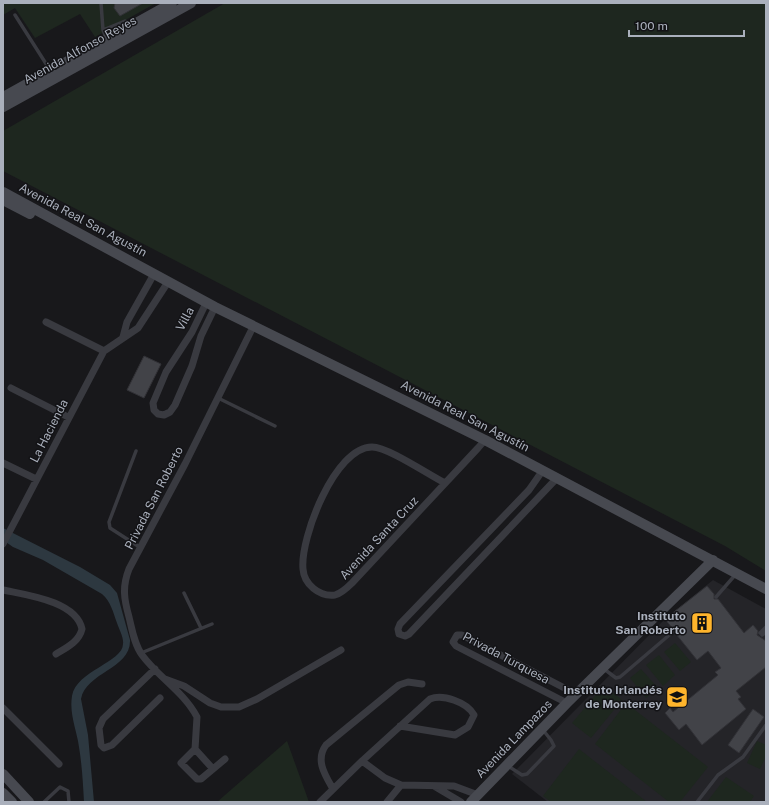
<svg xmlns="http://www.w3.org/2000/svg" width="769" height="805" font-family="'Public Sans',sans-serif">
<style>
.built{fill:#242428}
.green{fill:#1e271f}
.water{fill:#2d3840}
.building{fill:#424348;stroke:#323237}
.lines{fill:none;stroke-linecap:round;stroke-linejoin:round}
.lane{stroke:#393a40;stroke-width:3.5}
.street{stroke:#393a40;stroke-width:7}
.secondary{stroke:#474950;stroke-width:10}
.labels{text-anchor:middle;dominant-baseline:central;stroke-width:3;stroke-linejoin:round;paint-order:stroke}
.street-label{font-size:12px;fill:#aab0bc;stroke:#131316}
.poi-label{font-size:12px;font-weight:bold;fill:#aab0bc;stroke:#131316;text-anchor:end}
</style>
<rect width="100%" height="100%" fill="#18181b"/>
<!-- built -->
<path class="built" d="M713 580 766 609V802H548L512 774 665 619Z"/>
<!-- green -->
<path class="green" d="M3 3H156L95 37 80 14 35 38 15 8 3 15Z
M225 3H766V571L725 546 3 171V131Z
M675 643 691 662 680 671 664 652Z
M659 655 675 675 663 686 646 665Z
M641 669 658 688 646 698 630 678Z
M604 685 622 700 591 738 572 723Z
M626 703 708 767 680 802H669L595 744Z
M287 741 309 802H217Z
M757 741 766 745V756L760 769 747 763Z
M579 749 647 802H551L543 796Z
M726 777 754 796 750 802H707Z"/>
<!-- water -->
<path class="water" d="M3 528 80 567 110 585 117 593 130 640C131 669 86 672 81 699L88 735 94 802H84C83 784 82 765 79 747 77 731 69 714 72 696 76 671 123 662 123 644 124 638 119 629 117 623 113 612 111 602 102 594L43 560 13 547 3 540Z"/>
<!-- building -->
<path class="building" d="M115 3H143L120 16 114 8Z
M144 356 161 364 144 398 127 390Z
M707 586 714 594V599H718L744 633 753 625 758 631 757 635 766 641V667L736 691 741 697 738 699 746 709 702 745 686 724 679 730 665 713 670 708 673 712 718 675 715 672 721 668 708 651 697 660 676 634 677 629 672 628 665 619Z
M753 709 764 717 739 753 728 745Z"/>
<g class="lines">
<!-- lane -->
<path class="lane" d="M101 3 103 30 106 38
M15 15 50 70
M103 30 125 21 131 24
M218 398 275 426
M136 451 109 522 110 528 141 548
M184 593 201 628
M716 597 736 574
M760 633 766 627
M762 635 766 632
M141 653 212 624
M604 669 616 678 620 677 674 631
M508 766 522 775 527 774 554 746 551 740 543 730
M44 802 60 787 68 791 69 802
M697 802 718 775 743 757 766 725"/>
<!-- street -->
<path class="street" d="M206 303 192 332 166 372 153 403 154 410 158 414 164 415 170 412 175 405 192 366 201 336 215 307
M46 322 104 351
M123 337 127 322 154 274
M11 388 68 417
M3 463 36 479
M543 470 529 490 400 624 398 629 399 634 405 636 409 634 557 478
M445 483C429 475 388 447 372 447 335 447 300 538 303 569 304 584 319 597 335 595 342 593 347 588 352 583L478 448 485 440
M3 544 104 351 138 328 168 282
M3 590C26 595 76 601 82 629 79 642 66 648 56 654
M155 669 103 719 99 728 101 745 104 748 112 745 160 698
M165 679 184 686 210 703 221 707H239L257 699 341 650
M567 703 456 646 453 642 457 635H462L576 694
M3 708 59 764
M195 749 197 717C184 692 158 677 142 655 134 644 132 629 129 617 124 599 122 587 129 569L185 464 253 327
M195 749 181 763 197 779H201L225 759
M195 749 213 769
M362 761 385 778 401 785 454 786 478 795
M434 786 461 802
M333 789C325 775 315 760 326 745L399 685 408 682 422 684
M320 802 362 761 430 699C443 694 467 702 474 715L468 727 455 735 400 726
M387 802 401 785"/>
<!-- secondary -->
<path class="secondary" d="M3 97 172 3
M3 107 191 3
M3 192 215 307 485 440 766 589
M3 200 30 214
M3 774 29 802
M3 793 12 802
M471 802 567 703 713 560"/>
</g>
<!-- icons -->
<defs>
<g id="building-square" transform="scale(1.15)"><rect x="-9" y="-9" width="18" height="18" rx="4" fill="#ffb52c" stroke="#131316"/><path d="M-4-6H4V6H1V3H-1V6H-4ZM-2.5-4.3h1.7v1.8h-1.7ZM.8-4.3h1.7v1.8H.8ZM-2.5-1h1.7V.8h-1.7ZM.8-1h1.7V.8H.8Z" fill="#111"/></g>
<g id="university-square" transform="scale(1.15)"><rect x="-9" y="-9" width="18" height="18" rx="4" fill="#ffb52c" stroke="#131316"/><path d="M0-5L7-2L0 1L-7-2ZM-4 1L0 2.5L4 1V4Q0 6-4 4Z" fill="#111"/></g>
</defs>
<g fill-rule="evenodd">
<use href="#building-square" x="702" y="623"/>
<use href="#university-square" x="677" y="697"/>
</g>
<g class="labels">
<!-- street labels -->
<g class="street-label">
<text transform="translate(80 50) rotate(-29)">Avenida Alfonso Reyes</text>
<text transform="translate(83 220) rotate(28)">Avenida Real San Agustín</text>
<text transform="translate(185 319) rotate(-62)">Villa</text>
<text transform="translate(465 416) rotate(27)">Avenida Real San Agustín</text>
<text transform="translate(49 431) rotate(-63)">La Hacienda</text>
<text transform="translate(154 498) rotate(-63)">Privada San Roberto</text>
<text transform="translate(379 538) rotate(-47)">Avenida Santa Cruz</text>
<text transform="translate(506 658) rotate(28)">Privada Turquesa</text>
<text transform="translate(514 739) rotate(-46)">Avenida Lampazos</text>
</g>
<!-- poi labels -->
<g class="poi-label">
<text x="686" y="616">Instituto<tspan x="686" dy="14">San Roberto</tspan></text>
<text x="662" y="690">Instituto Irlandés<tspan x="662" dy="14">de Monterrey</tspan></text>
</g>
</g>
<!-- border -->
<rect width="769" height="805" fill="none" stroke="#aab0bc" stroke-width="8"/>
<!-- scale -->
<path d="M629 30v6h115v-6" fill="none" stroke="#aab0bc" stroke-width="2"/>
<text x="635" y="30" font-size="12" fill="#aab0bc" stroke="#131316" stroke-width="3" paint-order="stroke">100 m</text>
</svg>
